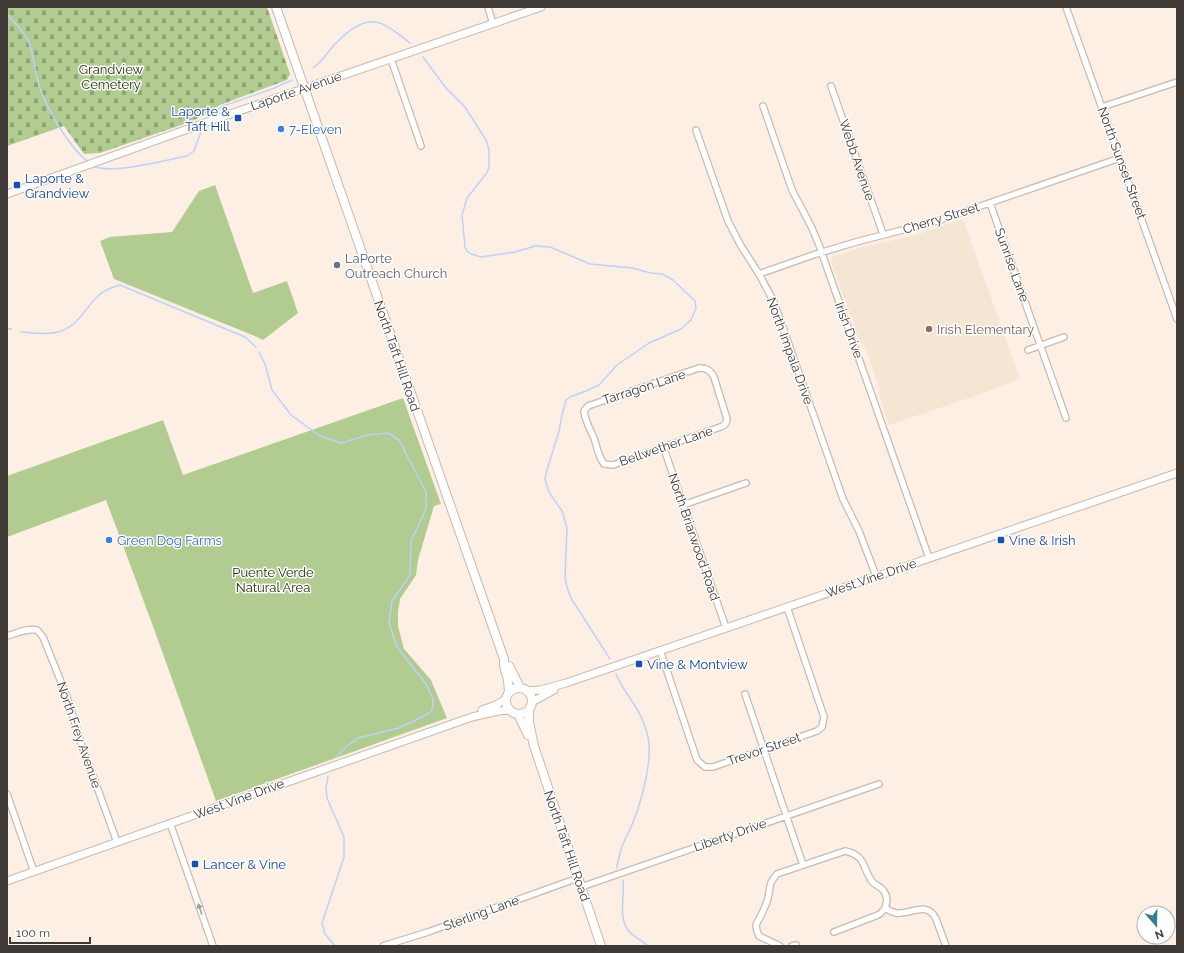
<svg xmlns="http://www.w3.org/2000/svg" width="1184" height="953" font-family="Raleway,sans-serif">
<style>
.education{fill:#f4e6d3}
.green{fill:#b1cb90}
.cemetery{fill:url(#cemetery-stones)}
.lines{fill:none;stroke-linecap:round;stroke-linejoin:round}
.stream{stroke:#bdd2fa;stroke-width:1.5}
.minor-casing{stroke:#c7baaf;stroke-width:8}
.tertiary-casing{stroke:#c7baaf;stroke-width:9}
.secondary-casing{stroke:#c7baaf;stroke-width:10}
.minor{stroke:#fff;stroke-width:5.5}
.tertiary{stroke:#fff;stroke-width:7}
.secondary{stroke:#fff;stroke-width:8}
.oneway{fill:#9f9c9a}
.transit-dot{fill:#1a4fb4;stroke:#fff;stroke-width:1.5}
.shop-dot{fill:#3f7fe0;stroke:#fff;stroke-width:1.5}
.worship-dot{fill:#6b7280;stroke:#fff;stroke-width:1.5}
.education-dot{fill:#8d6e63;stroke:#fff;stroke-width:1.5}
.labels{text-anchor:middle;dominant-baseline:central;stroke-width:3;stroke-linejoin:round;paint-order:stroke}
.park-label{font-size:13px;fill:#203300;stroke:#fff}
.street-label{font-size:13px;fill:#3f3a35;stroke:#fff}
.transit-label{font-size:13px;fill:#164399;stroke:#fff;text-anchor:start}
.shop-label{font-size:13px;fill:#366cbe;stroke:#fff;text-anchor:start}
.worship-label{font-size:13px;fill:#5b616d;stroke:#fff;text-anchor:start}
.education-label{font-size:13px;fill:#785e54;stroke:#fff;text-anchor:start}
</style>
<defs>
<pattern id="cemetery-stones" width="16" height="16" patternUnits="userSpaceOnUse"><rect width="16" height="16" fill="#b1cb90"/><path d="M2 7V4a2 2 0 0 1 4 0v3zM10 15v-3a2 2 0 0 1 4 0v3z" fill="#91a676"/></pattern>
</defs>
<rect width="100%" height="100%" fill="#fdefe4"/>
<!-- education -->
<path class="education" d="M963 219 1020 379 978 395 889 425 878 392 880 390 865 347 860 343 831 261 832 258 834 256 859 248 916 235Z"/>
<!-- green -->
<path class="green" d="M215 185 253 293 287 281 298 313 263 340 257 337 114 279 100 241 110 237 172 232 199 191Z
M403 398 441 504 434 506 418 560 416 575 400 599 398 612V626L404 649 431 680 447 718 216 801 150 618 106 500 7 537V476L163 420 183 475Z"/>
<!-- cemetery -->
<path class="cemetery" d="M7 7H267L290 74 287 80 220 105 193 121 100 153 84 154 64 126 7 146Z"/>
<g class="lines">
<!-- stream -->
<path class="stream" d="M7 14C14 22 23 30 28 40 34 54 34 70 39 85 46 108 69 147 88 162
M423 57 446 88 465 107 486 140 489 150V168L486 174 467 198 462 215 465 247 467 251 471 254 481 257 515 252 535 246 550 247 590 264 632 268 651 273 662 274 673 280 695 301 696 308 691 320 681 329 649 343 617 365 599 385 586 391 570 397 566 400 562 415 559 431 547 470 545 479 549 492 562 511 567 528 565 577 567 587 571 598 578 609 610 659
M313 68C322 62 327 53 334 45 344 35 360 19 376 22 386 23 402 37 410 43
M209 116 223 106 272 89 292 80
M93 166C111 175 166 160 187 156L194 151 202 129
M7 328 11 329
M21 332C33 333 46 335 58 332 78 327 84 309 98 296 103 291 113 287 120 285L245 337 256 347
M259 352 265 364 272 390 291 415 320 436 341 443 368 435 388 433 399 440 426 492V509L411 541 410 575 392 601 389 623 397 647 426 684 433 699V707L430 713 399 728 358 738 345 748 336 757
M616 674C623 692 638 705 644 724 648 734 650 744 649 754 649 772 640 806 633 822 630 830 626 837 623 844 620 851 619 858 617 865V868
M328 776 326 788 327 798 344 837V857L322 923 325 934 335 946
M623 880C625 896 618 917 628 930 633 937 642 940 648 946"/>
<!-- minor casing -->
<g class="minor-casing">
<path id="minor" d="M488 7 493 24
M1066 7 1177 319
M391 59 421 146
M831 86 883 234
M763 106 792 190 811 226 819 245 929 558
M1102 107 1177 82
M696 130 728 221 741 246 759 274 774 302 843 499 859 531 876 576
M990 203 1066 418
M759 274 816 254 856 242 937 221 1120 158
M1028 350 1064 337
M699 368C707 368 710 370 714 377L727 419 726 423 723 426 613 465 604 464C598 456 597 447 594 438 590 429 585 421 584 411L588 406Z
M663 446 726 628
M683 505 746 483
M7 636C17 633 27 628 37 630L43 637 67 697 81 743 117 842
M660 650 697 760 705 767H713L817 731 822 727 824 717 787 607
M745 694 803 865
M7 794 34 872
M170 823 213 946
M581 887 879 784
M885 908C888 910 892 912 896 913 911 915 927 900 936 919L946 946
M383 946 428 932 578 878
M780 946 759 936 757 931 756 925C760 917 766 907 768 898 771 885 768 885 777 874L845 851C865 855 862 866 871 880 873 884 877 885 881 888 890 896 888 909 878 915L834 932
M792 946 796 945"/>
</g>
<!-- tertiary casing -->
<g class="tertiary-casing">
<path id="tertiary" d="M7 194 210 121 541 7
M528 691 540 690 566 683 1177 473
M532 702 554 690
M482 710 496 705 506 699
M7 881 472 717 498 711 510 710"/>
</g>
<!-- secondary casing -->
<g class="secondary-casing">
<path id="secondary" d="M276 7 504 659V666L508 680 509 692
M509 666 520 687
M506 701a13 13 0 1 1 26 0a13 13 0 1 1-26 0Z
M529 710V722L534 746 601 946
M518 714 528 735"/>
</g>
<!-- minor -->
<use href="#minor" class="minor"/>
<!-- tertiary -->
<use href="#tertiary" class="tertiary"/>
<!-- secondary -->
<use href="#secondary" class="secondary"/>
</g>
<!-- one-way arrows -->
<defs><path id="oneway-solid" d="M-6-.8H1V-3.2L6.5 0L1 3.2V.8H-6Z"/></defs>
<use class="oneway" href="#oneway-solid" transform="translate(200 909) rotate(-109)"/>
<!-- markers -->
<g class="transit-dot">
<rect x="234" y="114" width="8" height="8" rx="2"/>
<rect x="13" y="181" width="8" height="8" rx="2"/>
<rect x="997" y="536" width="8" height="8" rx="2"/>
<rect x="635" y="660" width="8" height="8" rx="2"/>
<rect x="191" y="860" width="8" height="8" rx="2"/>
</g>
<g class="shop-dot">
<circle cx="281" cy="129" r="4"/>
<circle cx="109" cy="540" r="4"/>
</g>
<circle class="worship-dot" cx="337" cy="265" r="4"/>
<circle class="education-dot" cx="929" cy="329" r="4"/>
<g class="labels">
<!-- park labels -->
<g class="park-label">
<text x="111" y="69">Grandview<tspan x="111" dy="15">Cemetery</tspan></text>
<text x="273" y="572">Puente Verde<tspan x="273" dy="15">Natural Area</tspan></text>
</g>
<!-- street labels -->
<g class="street-label">
<text transform="translate(296 91) rotate(-19)">Laporte Avenue</text>
<text transform="translate(857 160) rotate(71)">Webb Avenue</text>
<text transform="translate(1122 163) rotate(70)">North Sunset Street</text>
<text transform="translate(941 218) rotate(-17)">Cherry Street</text>
<text transform="translate(1012 265) rotate(70)">Sunrise Lane</text>
<text transform="translate(849 330) rotate(70)">Irish Drive</text>
<text transform="translate(790 351) rotate(70)">North Impala Drive</text>
<text transform="translate(397 356) rotate(71)">North Taft Hill Road</text>
<text transform="translate(644 387) rotate(-18)">Tarragon Lane</text>
<text transform="translate(666 446) rotate(-19)">Bellwether Lane</text>
<text transform="translate(694 537) rotate(71)">North Briarwood Road</text>
<text transform="translate(871 578) rotate(-19)">West Vine Drive</text>
<text transform="translate(79 735) rotate(71)">North Frey Avenue</text>
<text transform="translate(764 749) rotate(-19)">Trevor Street</text>
<text transform="translate(239 799) rotate(-20)">West Vine Drive</text>
<text transform="translate(730 835) rotate(-19)">Liberty Drive</text>
<text transform="translate(567 846) rotate(71)">North Taft Hill Road</text>
<text transform="translate(481 913) rotate(-20)">Sterling Lane</text>
</g>
<!-- transit labels -->
<g class="transit-label">
<text x="230" y="111" text-anchor="end">Laporte &amp;<tspan x="230" dy="15">Taft Hill</tspan></text>
<text x="25" y="178">Laporte &amp;<tspan x="25" dy="15">Grandview</tspan></text>
<text x="1009" y="540">Vine &amp; Irish</text>
<text x="647" y="664">Vine &amp; Montview</text>
<text x="203" y="864">Lancer &amp; Vine</text>
</g>
<!-- shop labels -->
<g class="shop-label">
<text x="289" y="129">7-Eleven</text>
<text x="117" y="540">Green Dog Farms</text>
</g>
<!-- worship labels -->
<g class="worship-label">
<text x="345" y="258">LaPorte<tspan x="345" dy="15">Outreach Church</tspan></text>
</g>
<!-- education labels -->
<g class="education-label">
<text x="937" y="329">Irish Elementary</text>
</g>
</g>
<!-- border -->
<rect width="1184" height="953" fill="none" stroke="#3f3a35" stroke-width="16"/>
<!-- north arrow -->
<g transform="translate(1156 925) rotate(160)"><circle r="19" fill="#ffffff" stroke="#b2b0ae"/>
<path d="M0-3L7 15L0 10L-7 15Z" fill="#3a7d8e"/>
<text y="-6" font-size="11" font-weight="bold" text-anchor="middle" fill="#3f3a35">N</text>
</g>
<!-- scale -->
<path d="M10 937v6h80v-6" fill="none" stroke="#3f3a35" stroke-width="2"/>
<text x="16" y="937" font-size="12" fill="#3f3a35" stroke="#ffffff" stroke-width="3" paint-order="stroke">100 m</text>
</svg>
